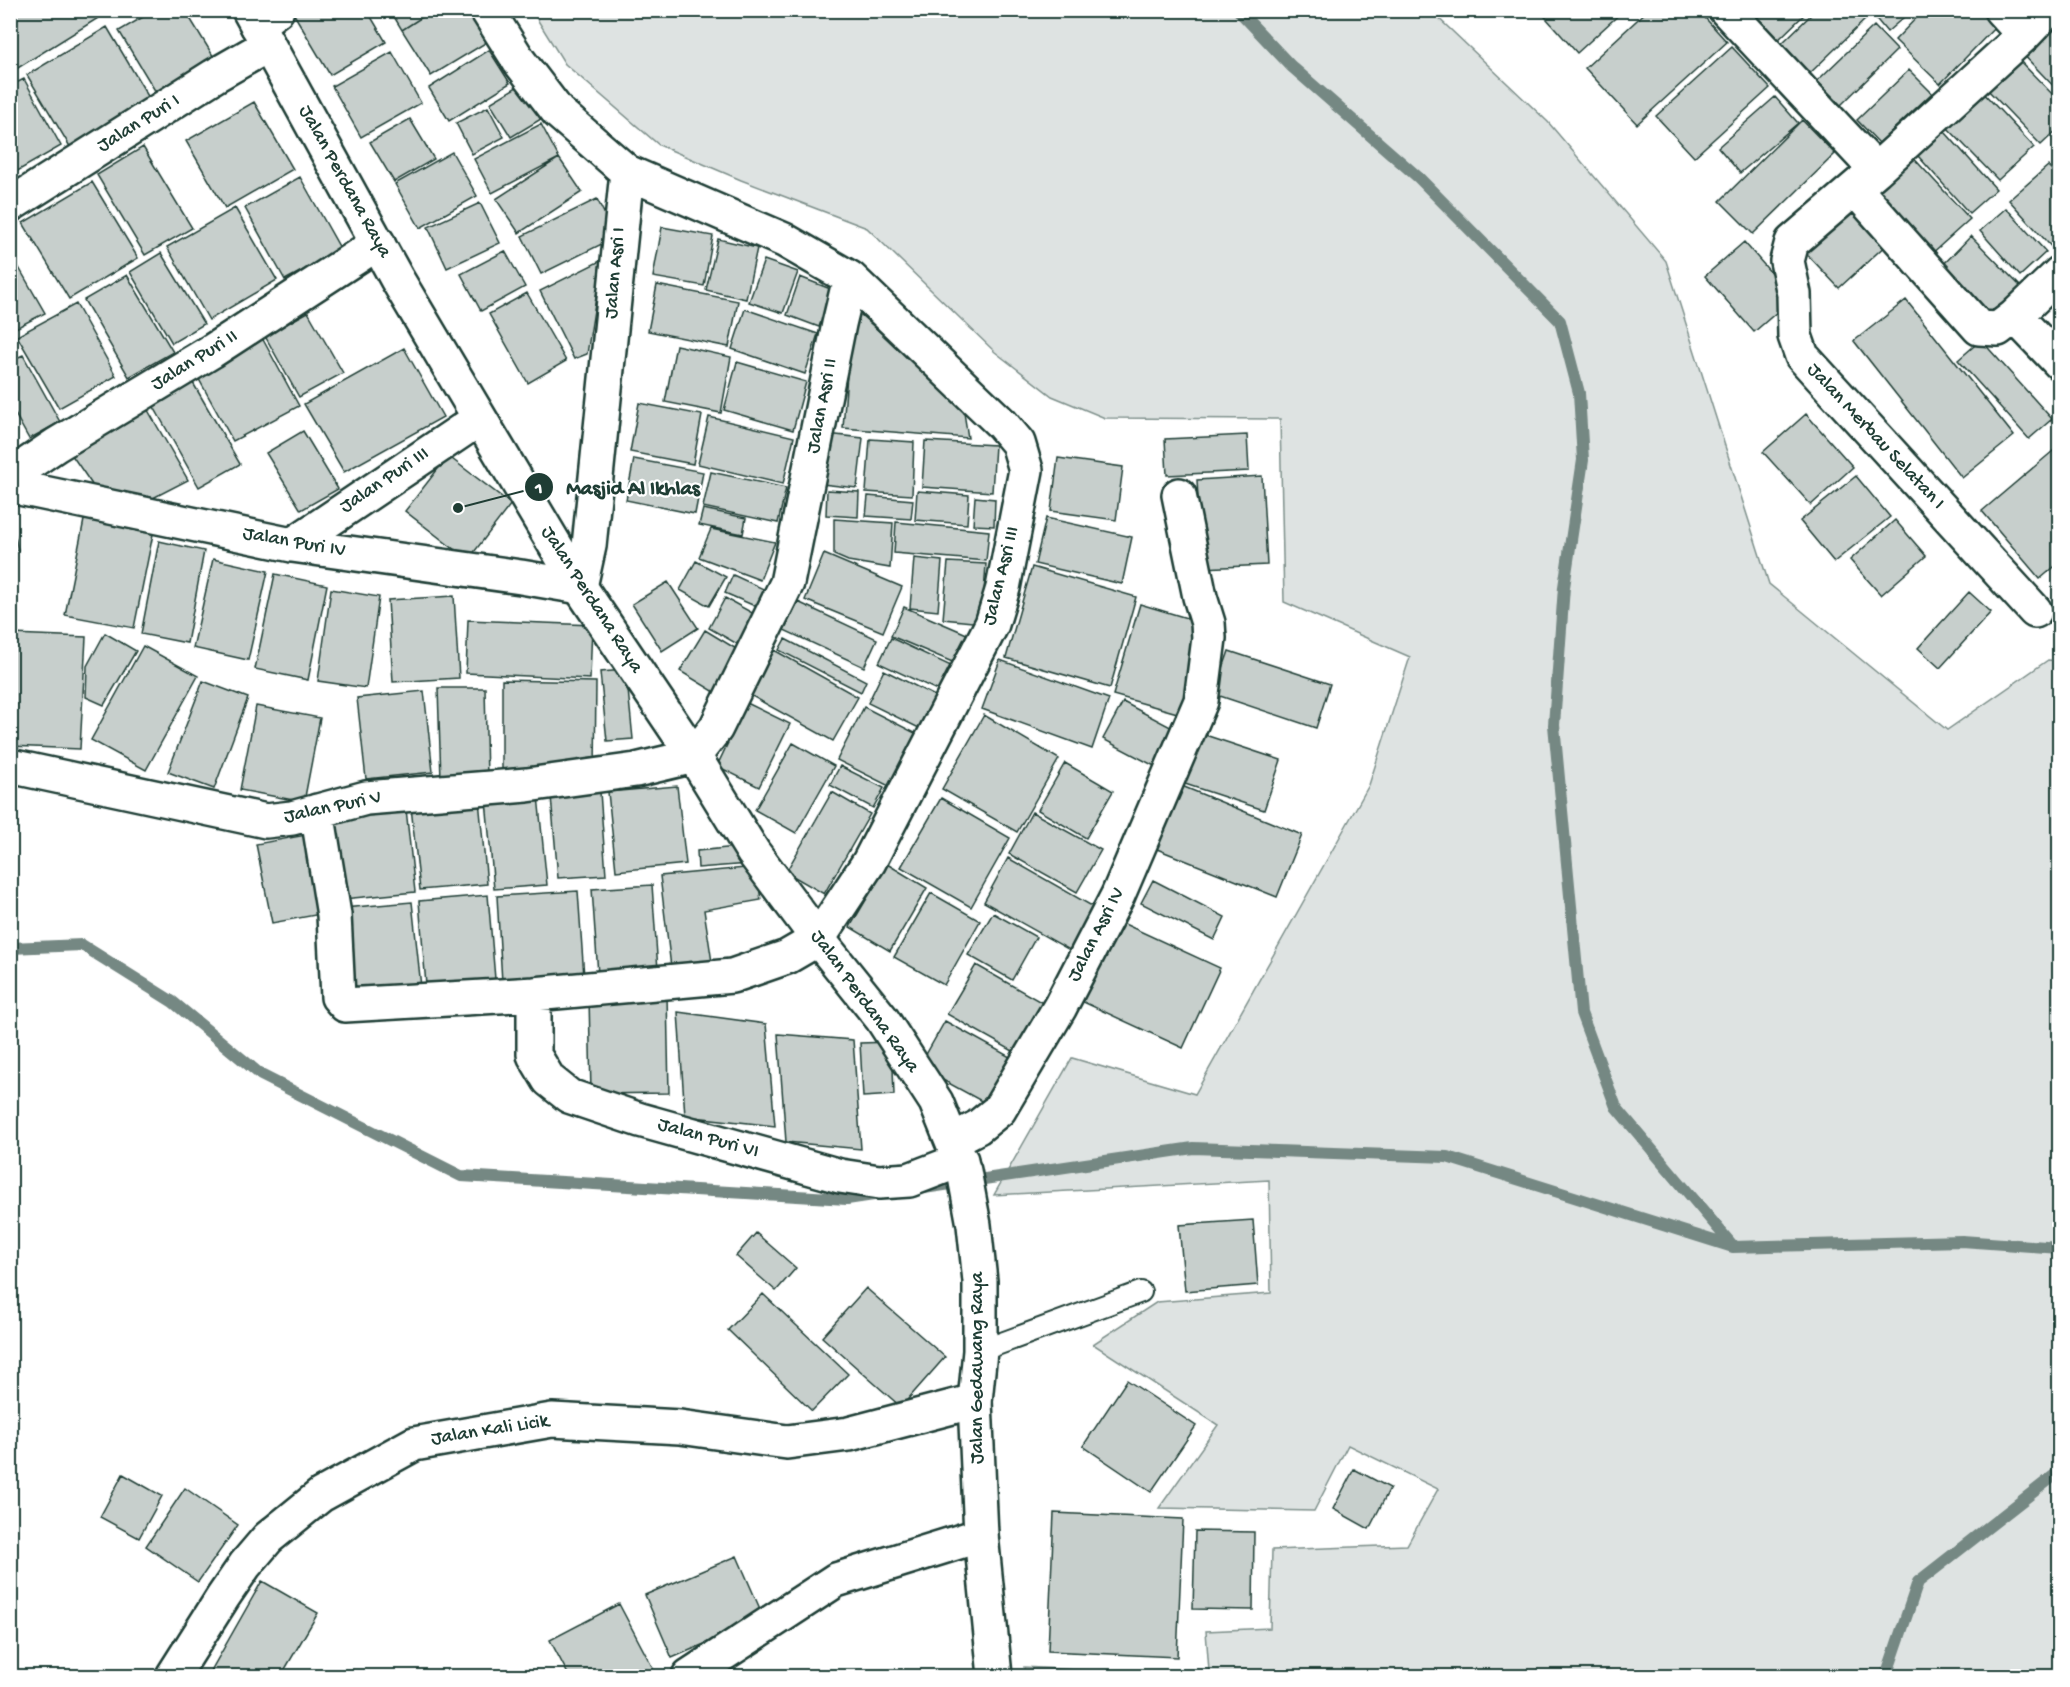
<svg xmlns="http://www.w3.org/2000/svg" width="2070" height="1687" font-family="'Gochi Hand',sans-serif">
<style>
.green{fill:#dee3e2;stroke:#7e908b;stroke-width:1.5}
.lines{fill:none;stroke-linecap:round;stroke-linejoin:round}
.stream{stroke:#758883;stroke-width:12}
.building{fill:#c7cfcc;stroke:#1f3d34;stroke-width:1.5}
.service-casing{stroke:#1f3d34;stroke-width:24}
.minor-casing{stroke:#1f3d34;stroke-width:38}
.tertiary-casing{stroke:#1f3d34;stroke-width:38}
.service{stroke:#fff;stroke-width:20}
.minor{stroke:#fff;stroke-width:33}
.tertiary{stroke:#fff;stroke-width:33}
.labels{text-anchor:middle;dominant-baseline:central;stroke-width:4.5;stroke-linejoin:round;paint-order:stroke}
.street-label{font-size:20px;fill:#1f3d34;stroke:#fff}
.leader{fill:none;stroke:#1f3d34;stroke-width:2}
.callout-dot{fill:#1f3d34;stroke:#fff;stroke-width:2}
.mark-label{font-size:18px;text-anchor:middle;font-weight:bold;fill:#fff}
.callout-label{font-size:21px;text-anchor:middle;font-weight:bold;fill:#1f3d34;stroke:#fff;stroke-width:4.5;stroke-linejoin:round;paint-order:stroke}
</style>
<rect width="100%" height="100%" fill="#fff"/>
<filter id="ink" filterUnits="userSpaceOnUse"><feTurbulence type="fractalNoise" baseFrequency=".0167" numOctaves="2"/><feDisplacementMap in="SourceGraphic" scale="12" xChannelSelector="R" yChannelSelector="G"/><feConvolveMatrix kernelMatrix="1 2 1 2 8 2 1 2 1" color-interpolation-filters="sRGB"/></filter>
<g filter="url(#ink)">
<!-- green -->
<path class="green" d="M532 11H1431L1548 122 1666 261 1769 584 1947 730 2048 660 2059 661V1676H1025L1024 1667 1185 1676 1209 1671 1206 1631 1270 1628 1272 1550 1407 1545 1438 1489 1348 1445 1314 1511 1159 1508 1218 1425 1093 1344 1157 1302 1271 1293 1269 1180 994 1195 1072 1058 1195 1094 1369 785 1410 657 1284 602 1280 419 1105 418 1052 396 995 352 867 228 741 180 659 145 565 64Z"/>
<g class="lines">
<!-- stream -->
<path class="stream" d="M1238 10 1291 66 1419 178 1560 321 1579 393 1583 460 1564 587 1554 725 1581 1013 1616 1107 1733 1246
M10 948 82 945 173 1002 261 1075 461 1176 847 1199 880 1194
M924 1188 1193 1148 1447 1157 1733 1247 1962 1241 2060 1248
M1886 1676 1918 1582 2060 1471"/>
</g>
<!-- building -->
<path class="building" d="M10 10H111L13 71 10 67Z
M155 10H185L215 59 157 94 119 31Z
M294 10H367L386 42 330 75 292 11Z
M390 10H433L402 30Z
M433 10H467L487 42 431 76 402 30Z
M1539 10H1624L1577 53Z
M1648 10H1698L1727 42 1637 124 1585 68Z
M1742 10H1809L1774 44Z
M1816 10H1859L1867 18 1806 77 1777 48Z
M1869 10H1912L1887 32Z
M1924 10H1990L2001 21 1940 84 1895 40Z
M2060 17V93L2019 50Z
M1874 26 1897 50 1841 105 1817 81Z
M107 27 155 108 75 155 27 75Z
M1732 47 1770 88 1694 157 1656 116Z
M489 50 510 83 449 121 429 88Z
M392 52 421 103 361 137 332 86Z
M2016 57 2060 102V127L2041 145 1985 87Z
M1909 70 1932 93 1879 143 1857 120Z
M24 79 61 146 14 173 10 167V86Z
M525 82 546 116 511 137 490 103Z
M1979 88 2034 147 1998 180 1943 123Z
M1775 97 1798 123 1740 173 1718 147Z
M254 102 293 169 225 208 186 141Z
M488 107 504 137 472 154 456 123Z
M410 119 434 159 394 182 370 142Z
M1802 120 1835 154 1753 234 1720 201Z
M1937 123 1996 189 1969 213 1910 147Z
M541 124 559 158 492 193 474 159Z
M143 147 192 228 145 255 97 175Z
M1907 151 1970 219 1929 256 1866 189Z
M452 152 477 196 420 228 395 184Z
M559 158 582 192 519 233 496 199Z
M2048 166 2060 178V246L2055 251 2009 200Z
M300 177 341 250 285 280 245 208Z
M92 182 138 258 69 299 23 223Z
M597 199 616 237 541 274 522 236Z
M480 203 500 243 447 268 428 227Z
M1853 205 1888 243 1839 288 1804 251Z
M235 208 277 280 209 320 167 247Z
M2006 208 2046 252 2020 276 1980 231Z
M662 227 713 236 704 286 653 277Z
M1971 236 2022 288 1989 320 1939 269Z
M718 239 757 248 746 299 706 290Z
M1744 242 1793 298 1754 332 1705 276Z
M505 251 525 287 481 311 461 274Z
M10 252 45 313 10 331Z
M161 253 204 324 172 343 130 272Z
M602 260 587 354 574 359 540 291Z
M764 260 798 272 783 313 749 302Z
M127 275 173 352 129 377 84 300Z
M800 277 833 290 819 327 787 315Z
M657 285 738 301 729 347 648 331Z
M2060 286V314L2045 300Z
M527 293 566 361 528 383 489 314Z
M1906 300 2014 436 1962 478 1854 341Z
M76 304 116 376 59 408 17 336Z
M852 307 889 340 935 373 962 400 968 438 843 428Z
M745 309 818 334 805 374 732 349Z
M308 312 343 373 299 397 265 336Z
M261 336 299 406 233 441 195 372Z
M1981 340 2052 419 2029 439 1958 360Z
M676 345 731 357 721 413 665 402Z
M404 348 443 417 344 472 304 404Z
M23 355 60 422 29 439 10 405V361Z
M737 362 806 382 793 430 724 410Z
M189 376 240 464 199 487 149 398Z
M639 403 702 415 693 464 630 452Z
M145 405 188 480 153 498 93 486 67 448Z
M1806 414 1853 467 1811 505 1763 452Z
M709 417 794 437 783 484 698 464Z
M303 431 338 489 301 510 266 453Z
M827 434 863 438 857 488 822 484Z
M1247 435 1249 471 1167 475 1165 439Z
M870 439 914 442 912 495 866 492Z
M925 441 995 445 992 492 922 487Z
M2060 445V562L2040 579 1982 511Z
M448 456 511 504 468 560 405 511Z
M1058 458 1123 467 1116 520 1051 511Z
M634 459 703 472 695 514 626 500Z
M711 472 786 488 778 523 703 507Z
M1262 476 1267 565 1202 568 1197 480Z
M1856 476 1890 517 1834 562 1800 521Z
M827 490 859 492 858 517 826 515Z
M917 491 969 495 967 524 915 520Z
M868 496 913 500 911 519 866 516Z
M975 497 995 499 994 526 973 525Z
M703 509 746 518 743 534 699 525Z
M10 514 18 550 10 552Z
M85 515 154 529 134 628 65 615Z
M1046 518 1132 537 1122 584 1035 564Z
M834 519 893 523 890 568 848 561 834 555Z
M1895 520 1926 556 1881 595 1850 560Z
M896 522 989 531 986 561 894 553Z
M711 529 775 542 760 580 699 557Z
M159 541 204 551 187 643 141 634Z
M824 554 902 587 883 632 805 600Z
M914 558 942 561 938 611 910 608Z
M213 559 268 571 248 660 193 648Z
M696 561 726 577 709 606 680 590Z
M948 562 986 564 982 623 943 619Z
M1032 567 1136 597 1110 688 1006 658Z
M275 574 327 585 308 680 255 669Z
M733 575 772 593 764 610 725 593Z
M668 582 698 628 662 651 632 604Z
M331 589 379 597 366 688 318 681Z
M1969 592 1991 612 1940 668 1918 648Z
M454 596 459 678 393 682 388 600Z
M725 598 756 615 739 645 709 628Z
M798 602 877 639 864 667 784 630Z
M1140 604 1207 624 1181 714 1113 695Z
M904 607 969 635 957 664 891 636Z
M468 620 592 625 590 679 466 673Z
M705 630 743 653 718 694 680 671Z
M105 633 136 651 104 705 86 697 87 666Z
M12 634 86 637 80 749 10 746Z
M891 638 951 666 939 691 879 663Z
M785 639 866 681 861 692 779 650Z
M143 646 198 676 146 770 91 740Z
M774 650 858 697 833 741 750 695Z
M1229 651 1330 684 1316 728 1214 694Z
M1000 660 1109 699 1092 749 982 709Z
M626 670 633 739 607 741 600 672Z
M884 670 937 697 921 729 868 703Z
M502 680 596 682 595 771 502 770Z
M203 681 248 698 214 789 168 772Z
M438 688H485L487 779H441Z
M424 691 433 772 366 779 357 698Z
M1123 702 1182 733 1162 770 1103 739Z
M747 703 790 724 759 787 717 766Z
M256 706 320 718 304 802 240 790Z
M864 707 919 735 893 788 837 760Z
M984 715 1059 759 1017 832 942 789Z
M1193 731 1281 760 1264 810 1176 781Z
M793 743 834 766 796 833 755 810Z
M1065 763 1113 791 1086 838 1038 810Z
M840 766 884 788 873 808 830 785Z
M1172 782 1302 835 1277 897 1147 845Z
M677 786 686 864 616 871 608 792Z
M600 792 606 875 558 878 551 796Z
M832 792 870 814 824 894 786 872Z
M538 796 547 885 494 889 486 800Z
M941 798 1010 838 971 907 901 867Z
M479 800 487 884 420 890 411 807Z
M406 809 415 892 343 899 335 815Z
M1032 812 1101 850 1077 892 1009 854Z
M306 835 321 914 272 923 256 844Z
M746 846 748 864 698 868 697 851Z
M1008 858 1099 910 1075 953 984 902Z
M887 864 927 888 890 951 850 927Z
M756 867 761 900 704 910 712 962 671 967 660 876Z
M1153 880 1225 917 1214 940 1141 903Z
M652 885 658 970 598 974 592 889Z
M578 891 584 977 502 982 497 896Z
M931 893 980 921 944 985 894 957Z
M488 895 495 979 426 985 419 901Z
M412 902 421 987 350 992 343 908Z
M993 913 1036 937 1012 980 968 955Z
M1118 921 1220 968 1183 1048 1081 1001Z
M976 965 1048 1006 1020 1055 947 1014Z
M667 995 669 1093 591 1094 589 996Z
M678 1012 766 1024 775 1126 685 1116Z
M945 1021 1010 1057 985 1103 919 1067Z
M778 1034 853 1040 861 1149 786 1142Z
M892 1042 894 1095 863 1097 860 1043Z
M1253 1220 1258 1285 1185 1291 1179 1225Z
M756 1233 796 1268 776 1291 736 1256Z
M866 1288 945 1357 901 1407 822 1337Z
M763 1294 848 1374 812 1411 728 1330Z
M1127 1380 1196 1426 1151 1492 1083 1446Z
M1354 1469 1390 1488 1369 1529 1333 1509Z
M123 1474 162 1496 139 1538 100 1517Z
M185 1488 238 1525 198 1582 146 1546Z
M1054 1513 1183 1519 1177 1657 1048 1651Z
M1195 1531 1254 1532 1253 1610 1193 1609Z
M737 1556 764 1618 672 1658 645 1595Z
M262 1581 318 1613 281 1676H208Z
M619 1604 657 1676H569L550 1640Z"/>
<g class="lines">
<!-- service casing -->
<g class="service-casing">
<path id="service" d="M980 1351 1141 1292"/>
</g>
<!-- minor casing -->
<g class="minor-casing">
<path id="minor" d="M1726 10 1876 170
M2001 10 2024 35
M257 25 277 10
M1855 189 1979 328 1998 329 2015 316 2060 273
M10 205 214 76 268 45
M2015 316 2060 363
M10 476 56 445 212 351 378 243
M10 486 292 545 521 577 580 587 589 546 627 172 558 112 519 61 487 10
M292 545 479 419
M2035 611 1802 356 1795 336 1794 294 1787 261 1792 242 1876 170 2024 35 2048 10
M10 766 266 821 292 818 366 798 527 785 636 770 694 756 716 728 787 583 839 324 850 278 784 240 627 172
M317 811 334 915 338 997 345 1005 534 994 732 976 787 957 818 939 869 862 992 624 1003 588 1026 470 1018 443 1002 424 850 278
M534 994V1055L549 1080 569 1096 640 1120 840 1176 879 1182 909 1180 961 1160
M953 1140 978 1127 999 1110 1060 1007 1118 895 1201 701 1209 638 1208 623 1200 597 1179 495
M173 1676 223 1597 245 1565 268 1538 321 1495 414 1444 552 1420 680 1427 787 1442 849 1434 975 1401
M689 1676 836 1580 981 1535"/>
</g>
<!-- tertiary casing -->
<g class="tertiary-casing">
<path id="tertiary" d="M249 10 397 279 580 587 694 756 753 852 818 939 882 1019 936 1102 964 1171 974 1225 980 1281V1351L975 1401 981 1535 995 1676"/>
</g>
<!-- service -->
<use href="#service" class="service"/>
<!-- minor -->
<use href="#minor" class="minor"/>
<!-- tertiary -->
<use href="#tertiary" class="tertiary"/>
</g>
</g>
<g class="labels">
<!-- street labels -->
<g class="street-label">
<text transform="translate(139 124) rotate(-32)">Jalan Puri I</text>
<text transform="translate(344 182) rotate(61)">Jalan Perdana Raya</text>
<text transform="translate(616 273) rotate(-85)">Jalan Asri I</text>
<text transform="translate(195 361) rotate(-32)">Jalan Puri II</text>
<text transform="translate(823 406) rotate(-79)">Jalan Asri II</text>
<text transform="translate(1875 437) rotate(47)">Jalan Merbau Selatan I</text>
<text transform="translate(385 481) rotate(-34)">Jalan Puri III</text>
<text transform="translate(294 543) rotate(10)">Jalan Puri IV</text>
<text transform="translate(1002 576) rotate(-76)">Jalan Asri III</text>
<text transform="translate(591 600) rotate(57)">Jalan Perdana Raya</text>
<text transform="translate(333 808) rotate(-12)">Jalan Puri V</text>
<text transform="translate(1097 935) rotate(-63)">Jalan Asri IV</text>
<text transform="translate(864 1002) rotate(54)">Jalan Perdana Raya</text>
<text transform="translate(708 1139) rotate(16)">Jalan Puri VI</text>
<text transform="translate(978 1368) rotate(-90)">Jalan Gedawang Raya</text>
<text transform="translate(490 1431) rotate(-9)">Jalan Kali Licik</text>
</g>
</g>
<!-- callouts -->
<path class="leader" d="M458 508L539 487"/>
<g class="callout-dot">
<circle cx="458" cy="508" r="6"/>
<circle cx="539" cy="487" r="15"/>
</g>
<g class="mark-label">
<text x="539" y="493">1</text>
</g>
<g class="callout-label">
<text x="633" y="494">Masjid Al Ikhlas</text>
</g>
<!-- margin -->
<rect width="2070" height="1687" fill="none" stroke="#fff" stroke-width="36"/>
<rect x="18" y="18" width="2034" height="1651" fill="none" stroke="#1f3d34" stroke-width="2" filter="url(#ink)"/>
</svg>
